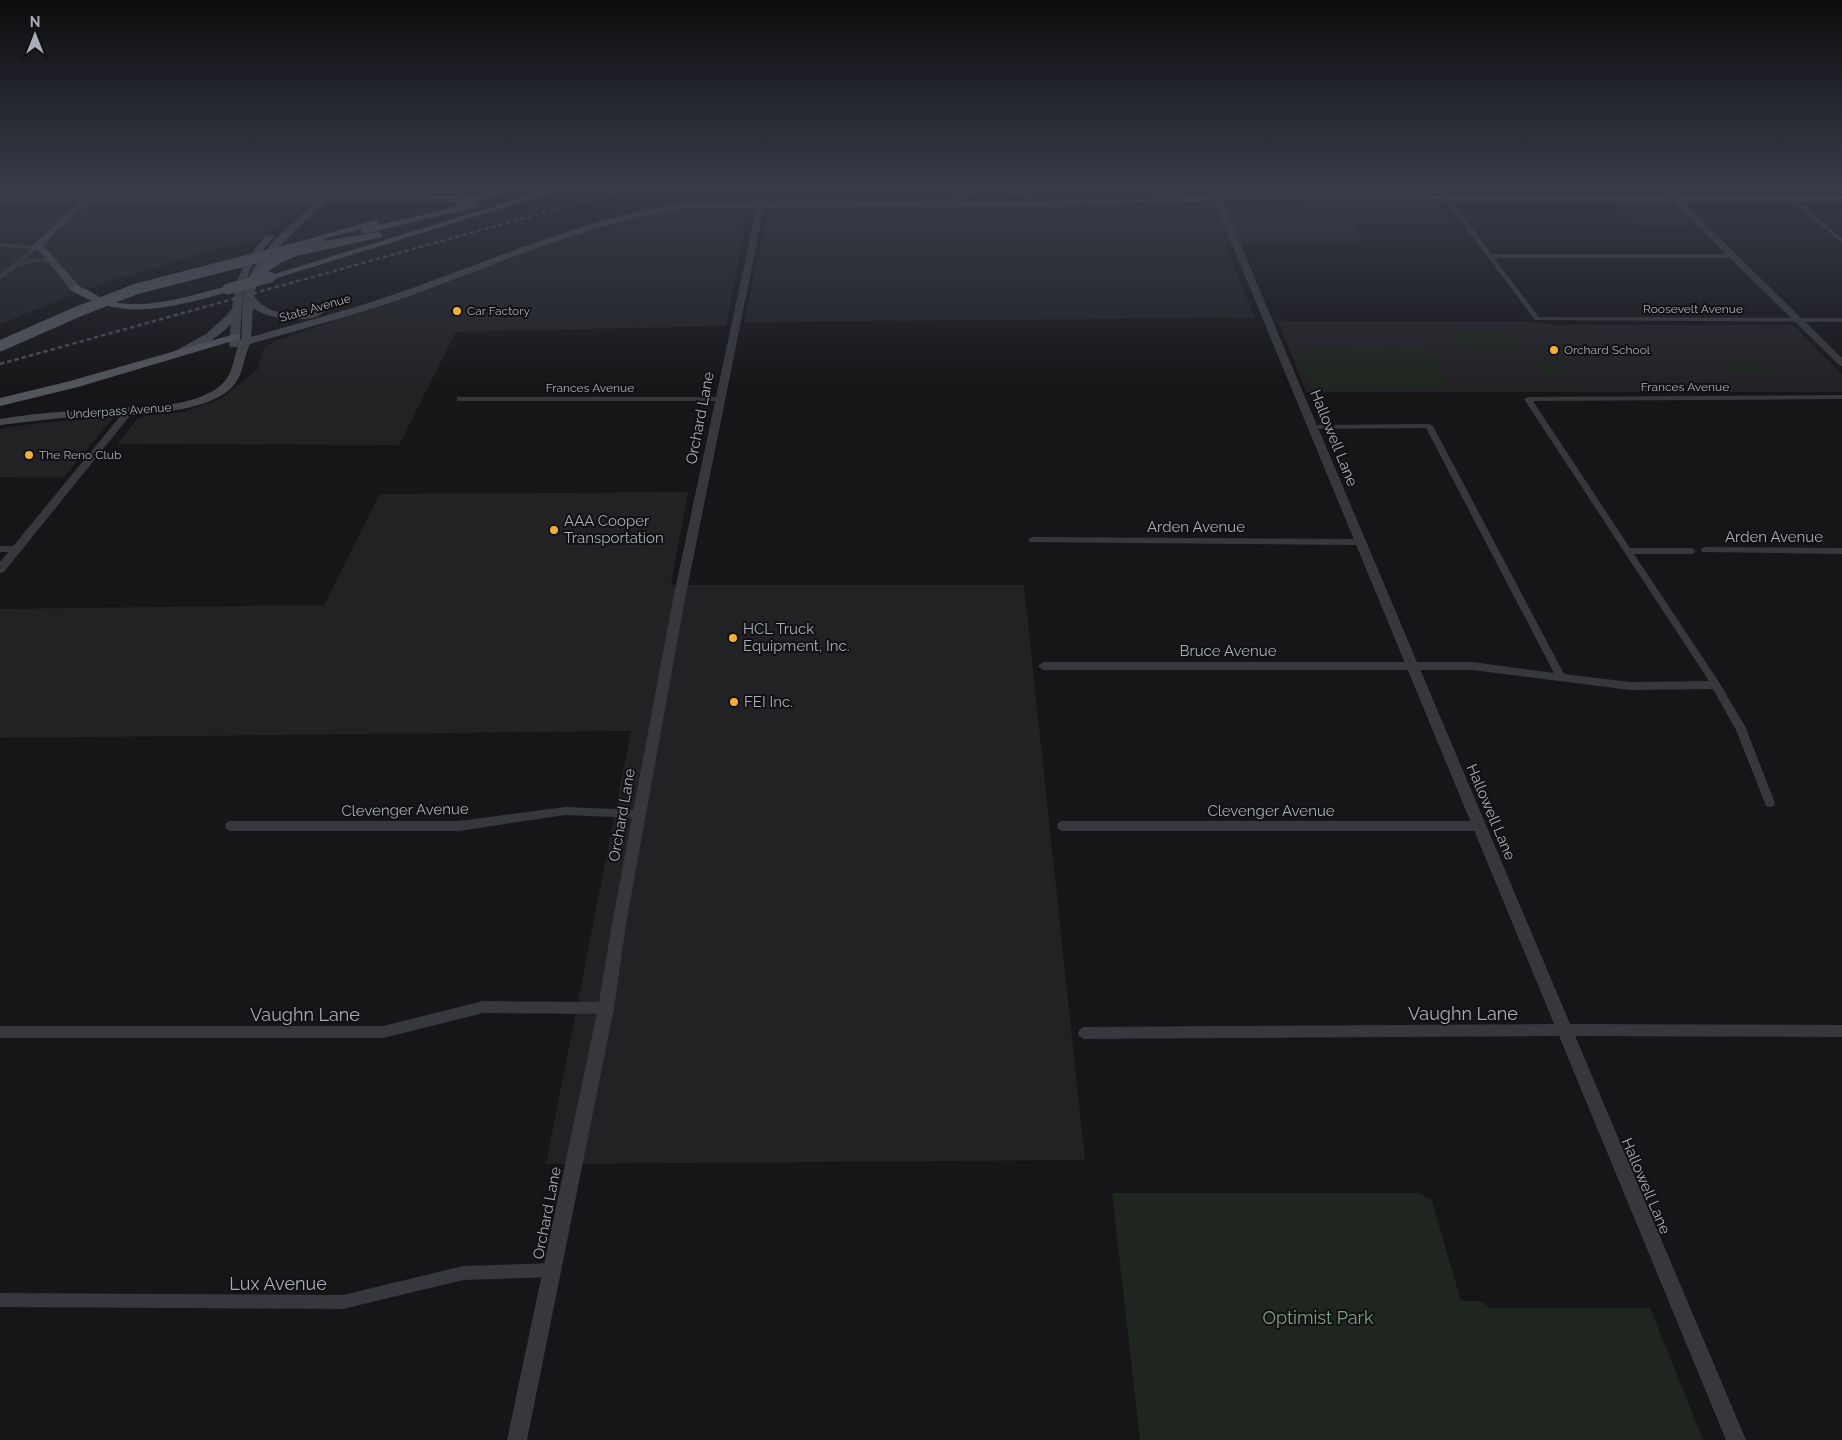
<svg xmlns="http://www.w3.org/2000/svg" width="1842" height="1440" font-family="Raleway,sans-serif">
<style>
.built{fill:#222225}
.green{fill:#1e261f}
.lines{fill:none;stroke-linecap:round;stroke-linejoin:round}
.minor{fill:#37383d;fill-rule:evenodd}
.tertiary{fill:#37383d;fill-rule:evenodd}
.secondary{fill:#45474d;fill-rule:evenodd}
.primary{fill:#53555c;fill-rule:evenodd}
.rail{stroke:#4a4c52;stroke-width:2.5;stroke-dasharray:4.5 3;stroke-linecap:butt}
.primary-bridge{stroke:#53555c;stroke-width:11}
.wall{fill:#47494d}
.poi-dot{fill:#f2b134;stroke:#111113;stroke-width:2}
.labels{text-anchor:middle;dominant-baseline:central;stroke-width:4;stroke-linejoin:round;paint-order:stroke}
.far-street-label{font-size:12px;fill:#a8adb8;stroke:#111113}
.far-poi-label{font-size:12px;fill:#a8adb8;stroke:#111113;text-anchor:start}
.street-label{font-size:15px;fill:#a8adb8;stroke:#111113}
.poi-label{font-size:15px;fill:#a8adb8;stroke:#111113;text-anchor:start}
.near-street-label{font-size:18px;fill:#a8adb8;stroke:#111113}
.near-park-label{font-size:18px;fill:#7fa381;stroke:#111113}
</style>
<rect width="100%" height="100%" fill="#161618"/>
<!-- built -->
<path class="built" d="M0 186H328L322 193 311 200 262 239 226 246 104 283 0 324Z
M332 186H507L444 202 322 200Z
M676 186H1206V188L694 194Z
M1614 202H1669L1692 226H1637Z
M1438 204 1453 223 1353 224 1362 243H1224L1255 318 744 322 769 207Z
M695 208H748L726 326 456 332 399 445 117 444 137 419 143 416 184 412 221 398 257 370 264 349 273 342 503 261 577 233 627 219Z
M1278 321H1524L1557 325H1793L1842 374V392H1306Z
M114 417 63 478 0 477V429L31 424Z
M688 492 671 585H1024L1085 1160 546 1164 631 731 0 738V609L324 605 380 494Z"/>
<!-- green -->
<path class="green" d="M1456 332H1510L1522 349H1466Z
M1427 349 1449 388 1314 389 1298 350Z
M1743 359 1770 368 1773 373C1765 375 1760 370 1752 369 1741 368 1734 376 1724 365L1727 362Z
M1544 361 1562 364 1567 371C1559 378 1546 374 1539 366Z
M1112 1193H1420L1432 1201 1461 1301H1480L1491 1308H1650L1703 1440H1140Z"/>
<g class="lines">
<!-- minor -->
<path class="minor" d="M104 186H110L91 201H87V199Z
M1211 186H1217L1218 197 1213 196Z
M1438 186H1444V191L1492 254H1735L1738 256 1735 258H1494L1539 317 1842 318V322L1535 320 1439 192Z
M1790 198H1794L1842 238V243L1790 200Z
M0 243 38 246V248L23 262C33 259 44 256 54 261L51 263 37 262 17 267 0 280V275L30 249 0 247Z
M1842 395V399L1533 401 1630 548H1692L1696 551 1692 554H1634L1719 682 1745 726 1775 803 1774 806 1770 807 1766 806 1765 803 1736 730 1713 689 1630 690 1472 670H1043L1038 666 1043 662H1472L1554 673 1426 428 1312 429 1308 427 1312 425 1429 424 1433 426 1564 674 1630 682 1709 681 1524 399 1528 397Z
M457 397H720L724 399 720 401H457Z
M1032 537 1359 539 1363 542 1359 545 1029 542 1028 540Z
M0 546H16L20 549 16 552H0Z
M1705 547 1842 548V554L1702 552 1701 550 1702 548Z
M565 807 639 810 643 811 644 814 643 817 639 818 565 815 459 831H230L226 829 225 826 226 823 230 821H459Z
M1062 821H1480L1484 823 1485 826 1484 829 1480 831H1062L1058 829 1057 826 1058 823Z
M483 1001 606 1002 610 1004 612 1008 610 1012 606 1014 483 1013 383 1038H0V1026H383Z
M1563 1024 1842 1025V1037L1563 1036 1084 1039 1080 1037 1078 1033 1080 1029 1084 1027Z
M552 1263 557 1265 559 1270 557 1275 552 1277 463 1280 343 1309 0 1307V1293L343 1295 463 1266Z"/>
<!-- tertiary -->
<path class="tertiary" d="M324 186H332C326 193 318 202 308 202V198Z
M985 186H996C984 194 931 210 919 202L923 200 947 198Z
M1664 186H1670L1690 209 1842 358V366L1839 365 1684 213 1665 192Z
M1213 194 1220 196 1746 1440H1726L1212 196Z
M759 195 766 197 685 599 626 924 614 1008 527 1440H507L598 1008 612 924 673 599Z
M130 407 135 410 133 412 4 572 0 573V562L127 408Z"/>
<!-- secondary -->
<path class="secondary" d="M1008 186H1016L1015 191 1038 197 1034 200 1009 195 1005 190Z
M1227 195 1842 196V202L1227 201 1036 207 690 208C596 221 512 258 423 291 367 312 308 327 250 344 242 361 244 378 228 391 191 419 106 415 61 418 40 420 20 423 0 425V419C20 416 41 413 61 412 102 409 190 413 221 385 234 373 232 362 238 347H230L229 345 231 324C217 339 195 352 175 357L170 354 206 334 227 315 232 309 235 287 245 262 266 235H272L274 237C267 245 259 253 254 262 241 286 242 314 240 340H241C243 323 241 306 245 289 255 251 289 228 315 202H91L76 213 42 246 46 248 79 286 80 288 75 291 71 290 40 252 31 247 79 202 0 203V197L476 196 480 199 476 202H325C297 231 262 254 254 296 279 329 310 300 324 312 310 325 267 319 253 308L251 337C306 321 361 307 415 287 507 254 592 216 690 202L1036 201Z"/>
<!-- primary -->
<path class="primary" d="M515 186H530L474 202 478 205 476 207 365 234 361 233V229L319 240 314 237 375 220 379 221V225L459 206 455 203 457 201Z
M559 186H573L274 279H266L265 277Z
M378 232 383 235 382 237 297 256 282 262 253 282 248 279C276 243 336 240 378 232Z
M75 285C87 288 97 297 110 301 148 311 191 295 228 286L233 289 232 291C175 306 124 324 71 290L70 288Z
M235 334 239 335V339L78 387 0 406V398L70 381Z"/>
<!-- rail -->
<path class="rail" d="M0 364 639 186"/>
<!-- primary-bridge -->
<path class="primary-bridge" d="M228 289 270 277
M0 346 77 312 136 289 319 242"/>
</g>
<!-- wall -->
<path class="wall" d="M215 186H266L265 187H215Z"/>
<!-- sky -->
<linearGradient id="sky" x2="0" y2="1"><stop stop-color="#0c0c0d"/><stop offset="0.48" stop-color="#363c48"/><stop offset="1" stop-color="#363c48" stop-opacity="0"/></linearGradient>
<rect width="1842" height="387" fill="url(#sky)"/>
<!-- markers -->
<g class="poi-dot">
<circle cx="457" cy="311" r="5"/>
<circle cx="1554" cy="350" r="5"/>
<circle cx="29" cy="455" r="5"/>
<circle cx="554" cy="530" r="5"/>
<circle cx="733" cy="638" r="5"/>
<circle cx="734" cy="702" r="5"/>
</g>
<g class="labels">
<!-- far-street labels -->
<g class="far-street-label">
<text transform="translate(315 308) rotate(-16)">State Avenue</text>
<text x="1693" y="309">Roosevelt Avenue</text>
<text x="1685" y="387">Frances Avenue</text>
<text x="590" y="388">Frances Avenue</text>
<text transform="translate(119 411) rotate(-4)">Underpass Avenue</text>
</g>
<!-- far-poi labels -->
<g class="far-poi-label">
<text x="467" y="311">Car Factory</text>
<text x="1564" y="350">Orchard School</text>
<text x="39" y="455">The Reno Club</text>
</g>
<!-- street labels -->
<g class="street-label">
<text transform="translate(700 418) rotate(-79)">Orchard Lane</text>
<text transform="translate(1334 438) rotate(68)">Hallowell Lane</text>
<text x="1196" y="527">Arden Avenue</text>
<text x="1774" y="537">Arden Avenue</text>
<text x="1228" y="651">Bruce Avenue</text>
<text transform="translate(405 810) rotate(-1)">Clevenger Avenue</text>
<text x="1271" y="811">Clevenger Avenue</text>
<text transform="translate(1491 812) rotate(67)">Hallowell Lane</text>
<text transform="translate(622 815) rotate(-80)">Orchard Lane</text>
<text transform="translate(1646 1186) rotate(67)">Hallowell Lane</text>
<text transform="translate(547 1213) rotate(-79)">Orchard Lane</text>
</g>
<!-- poi labels -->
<g class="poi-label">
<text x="564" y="521">AAA Cooper<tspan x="564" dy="17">Transportation</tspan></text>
<text x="743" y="629">HCL Truck<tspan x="743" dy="17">Equipment, Inc.</tspan></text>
<text x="744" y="702">FEI Inc.</text>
</g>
<!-- near-street labels -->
<g class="near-street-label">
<text x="1463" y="1013">Vaughn Lane</text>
<text x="305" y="1014">Vaughn Lane</text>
<text x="278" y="1283">Lux Avenue</text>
</g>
<!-- near-park labels -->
<g class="near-park-label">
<text x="1318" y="1317">Optimist Park</text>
</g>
</g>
<!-- north arrow -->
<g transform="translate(35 35)" stroke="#111113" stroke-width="4" paint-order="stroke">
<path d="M0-4L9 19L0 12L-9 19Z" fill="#a8adb8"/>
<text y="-8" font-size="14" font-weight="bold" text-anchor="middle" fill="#a8adb8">N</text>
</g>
</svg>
